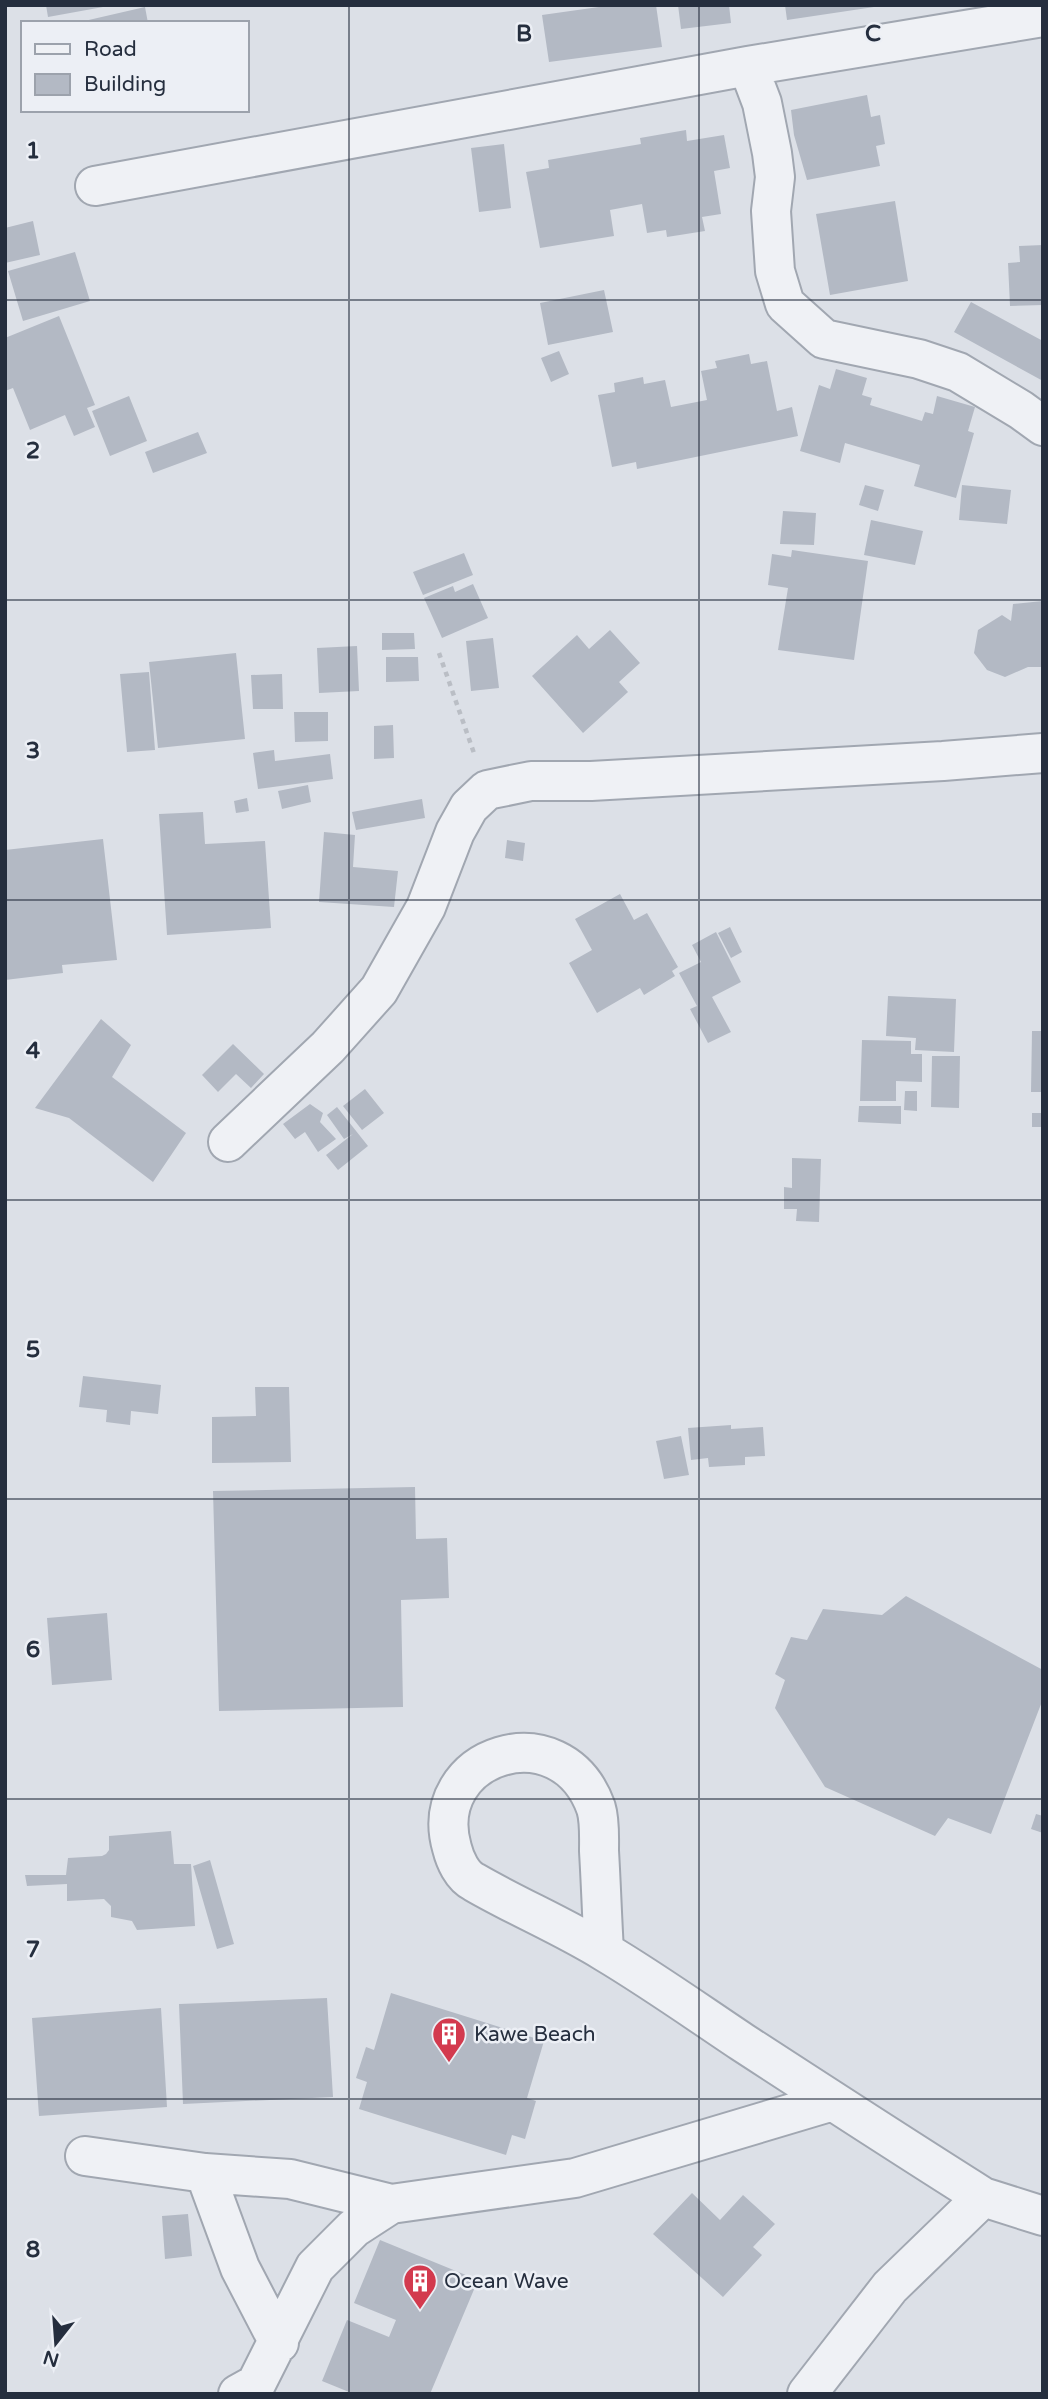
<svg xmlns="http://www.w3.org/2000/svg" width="1048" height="2399" font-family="'Varela Round',sans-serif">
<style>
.building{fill:#b3b9c4}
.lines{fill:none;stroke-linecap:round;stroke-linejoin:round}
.minor-casing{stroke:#a1a7b1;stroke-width:42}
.path{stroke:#babec5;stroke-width:4.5;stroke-dasharray:5 5;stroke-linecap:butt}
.minor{stroke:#eff1f5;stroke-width:38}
.grid{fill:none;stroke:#252e3e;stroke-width:2;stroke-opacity:0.55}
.labels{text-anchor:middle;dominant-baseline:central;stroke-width:5;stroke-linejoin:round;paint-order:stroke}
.poi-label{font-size:21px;fill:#252e3e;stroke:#eceff5;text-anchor:start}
.grid-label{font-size:23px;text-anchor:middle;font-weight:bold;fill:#252e3e;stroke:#eceff5;stroke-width:5;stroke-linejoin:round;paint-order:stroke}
</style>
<rect width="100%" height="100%" fill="#dce0e7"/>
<!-- building -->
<path class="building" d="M46 5H103V7L48 17Z
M613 5H656L662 47 549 62 542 15Z
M678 5H729L731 23 681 29Z
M785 5H873L874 7 787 20Z
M145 7 148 23H80V22Z
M867 95 871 117 880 115 885 144 876 146 880 166 807 180 794 135 791 110Z
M686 130 687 141 724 135 730 168 714 171 721 214 702 217 705 231 667 237 666 230 647 233 642 204 610 210 614 236 540 248 526 172 549 168 548 160 641 144 640 138Z
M504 144 511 208 479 212 471 148Z
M895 201 908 281 830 295 816 214Z
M33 221 40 255 5 263V228Z
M1043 245V305L1010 306 1008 263 1020 262 1019 246Z
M75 252 90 301 23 321 8 271Z
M604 290 613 332 548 345 540 303Z
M971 302 1043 341V381L954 332Z
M59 316 95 405 87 408 95 427 74 436 65 415 30 430 13 388 5 391V338Z
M559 351 569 374 551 382 541 358Z
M749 354 751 364 767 361 777 411 792 407 798 436 637 469 636 462 612 467 598 395 615 392 614 383 643 377 644 384 665 380 671 407 707 400 701 371 717 368 715 361Z
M836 369 867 378 862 395 872 398 870 405 922 421 925 412 933 414 937 396 975 407 968 431 974 433 956 498 914 486 920 465 845 443 840 463 800 451 819 385 830 389Z
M129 396 147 441 110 456 92 411Z
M198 432 207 453 153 473 145 452Z
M865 485 884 490 878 511 859 505Z
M962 485 1011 490 1007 524 959 520Z
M783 511 816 513 814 545 780 544Z
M871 520 923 531 915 565 864 555Z
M792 550 868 561 854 660 778 650 788 588 768 585 772 554 791 557Z
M464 553 473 575 423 595 413 572Z
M473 584 488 618 442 638 424 598 453 586 455 592Z
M1043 601V667H1028L1005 677 987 670 974 653 978 630 1002 615 1011 621 1013 604Z
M610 630 640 663 619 682 628 692 583 733 532 676 577 635 589 649Z
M382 633H414L415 649 382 650Z
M493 638 499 688 471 691 466 641Z
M357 646 359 691 319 693 317 648Z
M236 653 245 739 158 748 149 662Z
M386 657H418L419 681 386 682Z
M149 672 155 750 127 752 120 674Z
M282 674 283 709H253L251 675Z
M294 712H328V741L295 742Z
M393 725 394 758 374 759V726Z
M274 750 275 761 330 754 333 779 258 789 253 753Z
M308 785 311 802 282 809 278 791Z
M247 798 249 811 236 813 234 801Z
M422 799 425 818 356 830 352 812Z
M203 812 205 844 265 841 271 928 167 935 159 814Z
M324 832 355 835 353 867 398 871 394 907 319 902Z
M103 839 117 960 62 965 63 973 5 980V850Z
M507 840 525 843 523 861 505 858Z
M620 894 634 920 647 913 678 967 672 971 675 976 644 995 640 988 597 1013 569 963 592 950 575 919Z
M730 927 742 952 731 958 718 933Z
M716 932 741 982 712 997 731 1032 708 1043 690 1009 697 1006 679 973 701 962 692 945Z
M888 996 956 999 954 1052 915 1050 916 1038 886 1036Z
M101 1019 131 1045 112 1077 186 1133 153 1182 69 1118 35 1108Z
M1032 1031H1043V1092H1031Z
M862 1040 911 1041V1054H922V1082L896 1081V1101H860Z
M233 1044 264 1074 251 1088 236 1074 218 1092 202 1075Z
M932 1056H960L959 1108 931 1107Z
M365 1089 384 1113 362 1130 343 1106Z
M905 1091H917V1111L904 1110Z
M310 1104 323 1113 320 1122 336 1139 318 1152 305 1132 295 1139 283 1124Z
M859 1106H901V1124L858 1122Z
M337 1107 368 1146 338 1170 326 1155 353 1134 344 1139 327 1115Z
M1032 1113H1043V1127H1032Z
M792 1158 821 1159 819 1222 796 1221 797 1209H784V1187L792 1188Z
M83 1376 161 1385 158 1414 131 1411 130 1425 106 1422 107 1410 79 1407Z
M255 1387H289L291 1462 212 1463V1417L256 1416Z
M731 1425V1429L763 1427 765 1456 745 1457V1465L709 1467 708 1458 691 1460 688 1428Z
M681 1436 689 1475 664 1479 656 1441Z
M415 1487 416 1539 447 1538 449 1598 401 1600 403 1707 219 1711 213 1491Z
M906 1596 1043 1670V1699L991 1834 948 1818 935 1836 825 1787 775 1708 785 1680 775 1674 791 1637 807 1640 823 1609 882 1615Z
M107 1613 112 1680 52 1685 47 1618Z
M1036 1814 1043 1816V1833L1031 1829Z
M171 1831 174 1864H191L195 1926 137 1930 132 1921 111 1917V1906L104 1899 67 1901V1884L27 1886 25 1875H66L68 1858 102 1856 106 1854 109 1850V1836Z
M210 1860 234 1944 217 1949 193 1866Z
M391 1993 544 2041 527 2098 536 2101 525 2139 512 2135 506 2155 359 2109 367 2082 356 2078 366 2047 374 2050Z
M327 1998 333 2097 183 2104 179 2004Z
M161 2008 167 2107 39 2116 32 2018Z
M692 2193 720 2220 743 2195 775 2224 753 2247 762 2255 723 2297 653 2234Z
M188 2214 192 2256 165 2259 162 2216Z
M380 2240 478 2280 430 2394H348L349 2392 322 2381 347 2320 389 2337 396 2320 354 2303Z"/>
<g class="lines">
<!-- minor casing -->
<g class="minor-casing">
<path id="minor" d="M748 66 762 103 772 153 775 177 771 211 775 271 785 304 824 339 919 359 958 372 1021 410 1043 426
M95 186 748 66 1043 17
M228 1142 328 1047 379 990 426 907 455 832 469 807 487 790 531 781H591L943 761 1043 753
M604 1951C602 1918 601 1884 599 1851 599 1837 600 1821 596 1808 561 1710 425 1755 452 1848 455 1860 462 1876 474 1882 517 1907 563 1926 605 1952 652 1980 697 2012 742 2042 822 2094 902 2146 983 2197L1043 2216
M85 2156 205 2173 290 2179 391 2204
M205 2173 240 2268 279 2343
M238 2394 256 2384 315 2267 354 2228 391 2204 575 2178 833 2101
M807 2394 890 2287 983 2197"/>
</g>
<!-- path -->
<path class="path" d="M439 653 475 756"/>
<!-- minor -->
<use href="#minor" class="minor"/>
</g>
<!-- grid -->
<path class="grid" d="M349 5V2394M699 5V2394M5 300H1043M5 600H1043M5 900H1043M5 1200H1043M5 1499H1043M5 1799H1043M5 2099H1043"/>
<!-- icons -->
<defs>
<g id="building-pin" transform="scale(1.75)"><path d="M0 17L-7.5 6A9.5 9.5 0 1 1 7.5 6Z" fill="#d33a4e" stroke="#eceff5"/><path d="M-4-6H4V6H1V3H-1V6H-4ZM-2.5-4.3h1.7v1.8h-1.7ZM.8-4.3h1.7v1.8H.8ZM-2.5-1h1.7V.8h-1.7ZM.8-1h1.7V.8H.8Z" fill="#fff"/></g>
</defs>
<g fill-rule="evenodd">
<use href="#building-pin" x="449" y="2034"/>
<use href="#building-pin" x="420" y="2281"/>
</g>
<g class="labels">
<!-- poi labels -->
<g class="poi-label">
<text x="474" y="2034">Kawe Beach</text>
<text x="444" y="2281">Ocean Wave</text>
</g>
</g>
<g class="grid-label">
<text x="524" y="41">B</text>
<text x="873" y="41">C</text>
<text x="33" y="158">1</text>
<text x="33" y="458">2</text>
<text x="33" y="758">3</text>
<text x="33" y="1058">4</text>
<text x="33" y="1357">5</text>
<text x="33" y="1657">6</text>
<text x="33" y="1957">7</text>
<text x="33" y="2257">8</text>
</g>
<!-- border -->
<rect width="1048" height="2399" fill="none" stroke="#252e3e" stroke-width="14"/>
<!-- legend -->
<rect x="21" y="21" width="228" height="91" fill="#eceff5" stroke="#9ca2ac" stroke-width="2"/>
<rect x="35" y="44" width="35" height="10" fill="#eff1f5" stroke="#9ca2ac" stroke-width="2"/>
<text x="84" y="56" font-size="21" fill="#252e3e">Road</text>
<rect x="35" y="74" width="35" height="21" fill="#b3b9c4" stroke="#9ca2ac" stroke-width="2"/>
<text x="84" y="91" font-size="21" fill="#252e3e">Building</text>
<!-- north arrow -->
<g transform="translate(56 2343) rotate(197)" stroke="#eceff5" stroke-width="5" paint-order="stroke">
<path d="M0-5L12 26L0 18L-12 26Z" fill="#252e3e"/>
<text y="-10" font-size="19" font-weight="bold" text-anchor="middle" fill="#252e3e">N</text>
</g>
</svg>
